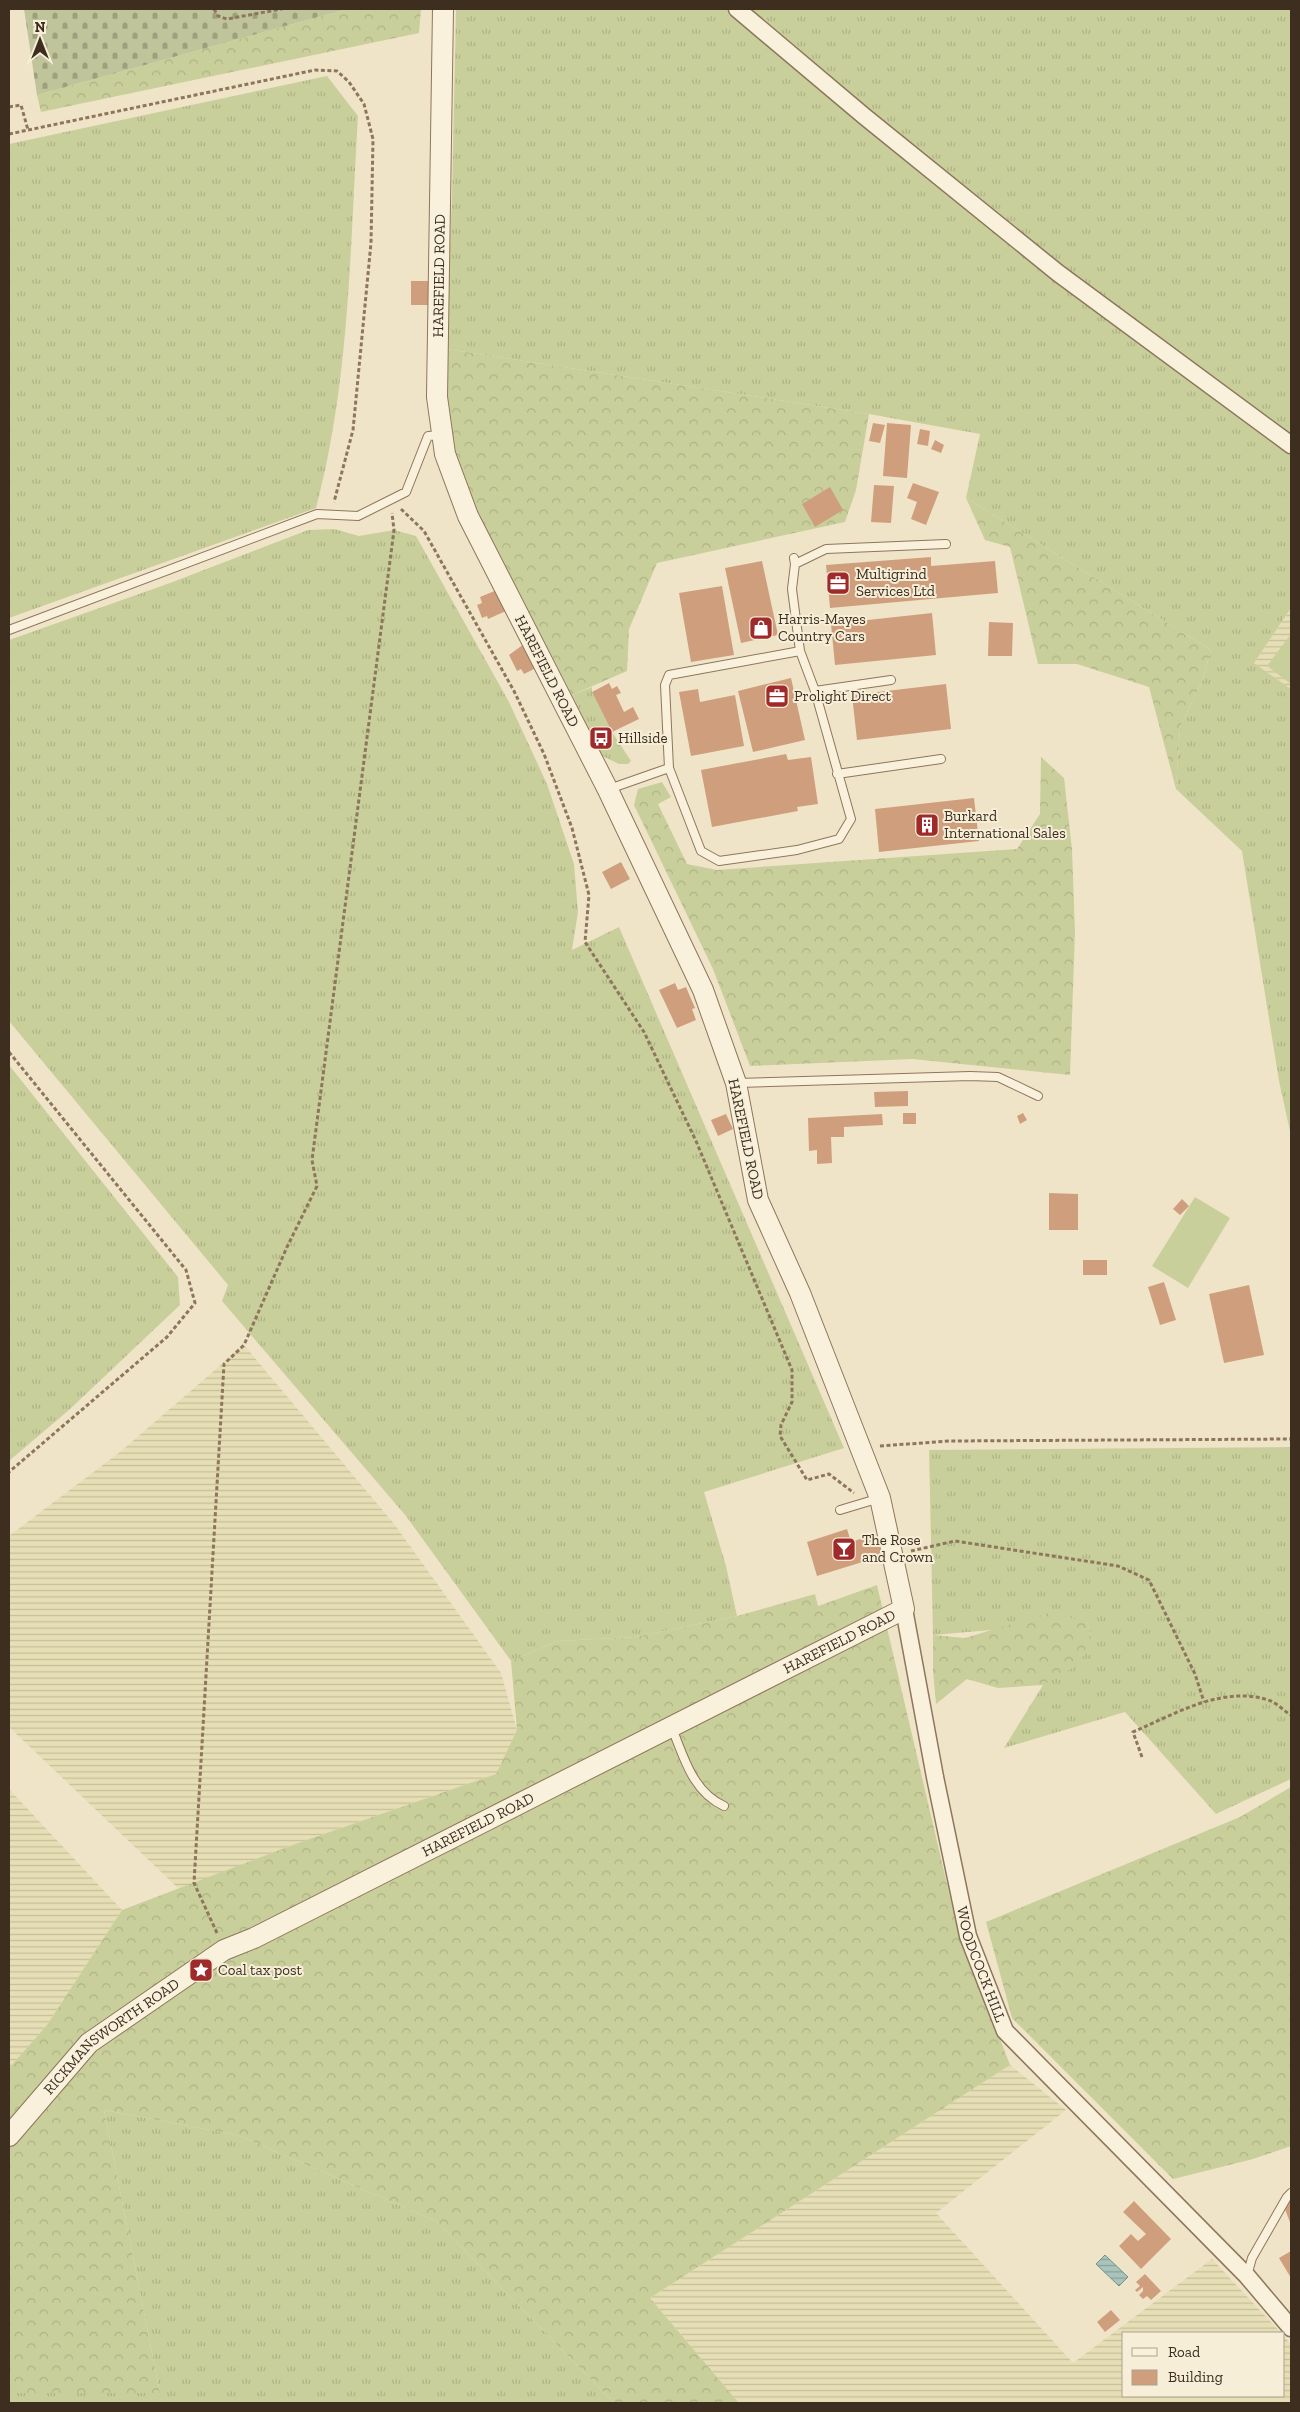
<svg xmlns="http://www.w3.org/2000/svg" width="1300" height="2412" font-family="'Zilla Slab',serif">
<style>
.farmland{fill:url(#farmland-rules)}
.grass{fill:url(#grass-tufts)}
.forest{fill:url(#forest-crowns)}
.cemetery{fill:url(#cemetery-stones)}
.pitch{fill:#c9cf9b}
.water{fill:url(#water-rules);stroke:#6f938a}
.building{fill:#cf9f7d}
.lines{fill:none;stroke-linecap:round;stroke-linejoin:round}
.service-casing{stroke:#8d765c;stroke-width:10}
.minor-casing{stroke:#8d765c;stroke-width:19}
.tertiary-casing{stroke:#8d765c;stroke-width:22}
.path{stroke:#8d765c;stroke-width:3;stroke-dasharray:4 2.5;stroke-linecap:butt}
.service{stroke:#faf1dc;stroke-width:8}
.minor{stroke:#faf1dc;stroke-width:16}
.tertiary{stroke:#faf1dc;stroke-width:20}
.labels{text-anchor:middle;dominant-baseline:central;stroke-width:4;stroke-linejoin:round;paint-order:stroke}
.street-label{font-size:15px;fill:#3d2e20;stroke:#f7eed8}
.poi-label{font-size:15px;fill:#3d2e20;stroke:#f7eed8;text-anchor:start}
</style>
<defs>
<pattern id="farmland-rules" width="6" height="5" patternUnits="userSpaceOnUse" patternTransform="scale(1.25)"><rect width="6" height="5" fill="#e6deb5"/><path d="M0 2.5h6" fill="none" stroke="#c6bf9b"/></pattern>
<pattern id="grass-tufts" width="24" height="20" patternUnits="userSpaceOnUse" patternTransform="scale(1.25)"><rect width="24" height="20" fill="#c9cf9b"/><path d="M3 7l-1-3M5 7V3M7 7l1-3M15 17l-1-3M17 17v-4M19 17l1-3" fill="none" stroke="#aeb285"/></pattern>
<pattern id="forest-crowns" width="20" height="18" patternUnits="userSpaceOnUse" patternTransform="scale(1.25)"><rect width="20" height="18" fill="#c9cf9b"/><path d="M2 6a3 3 0 1 1 6 0M12 15a3 3 0 1 1 6 0" fill="none" stroke="#aeb285"/></pattern>
<pattern id="cemetery-stones" width="16" height="16" patternUnits="userSpaceOnUse" patternTransform="scale(1.25)"><rect width="16" height="16" fill="#bfc49a"/><path d="M2 7V4a2 2 0 0 1 4 0v3zM10 15v-3a2 2 0 0 1 4 0v3z" fill="#9ca07d"/></pattern>
<pattern id="water-rules" width="6" height="5" patternUnits="userSpaceOnUse" patternTransform="scale(1.25)"><rect width="6" height="5" fill="#a9c4bc"/><path d="M0 2.5h6" fill="none" stroke="#8ba098"/></pattern>
</defs>
<rect width="100%" height="100%" fill="#f0e4c8"/>
<!-- farmland -->
<path class="farmland" d="M1291 608V689L1254 663Z
M244 1345 395 1525 501 1673 517 1730 496 1774 298 1843 179 1889 9 1727V1536L120 1452Z
M9 1789 122 1910 47 2025 9 2068Z
M1010 2065 1066 2110 936 2213 1073 2363 1212 2259 1281 2333H1124V2396H1284V2336L1291 2345V2403H739L650 2298Z"/>
<!-- grass -->
<path class="grass" d="M456 9H1291V608L1254 663 1291 689V1136L1279 1081 1242 851 1176 789 1180 727 1202 682 1211 650 966 498 980 434 869 414 446 349 452 196Z
M327 76 358 116C350 247 350 380 316 508L9 618V144Z
M334 529 359 536 394 530 416 536 509 702 547 784 574 864 578 912 572 950 619 927 844 1448 704 1492 726 1566 737 1616 635 1637 558 1641 511 1661 406 1516 222 1301 228 1285 9 1021V640L170 583 308 530Z
M592 687V692L612 732 631 761 628 764H619L602 756 572 695Z
M9 1065 178 1277 180 1305 69 1410 9 1461Z
M1291 1447V1779L1216 1814 1125 1712 1004 1748 1043 1685 1092 1641 1087 1622 933 1635 929 1450Z
M104 2110 237 2135 436 2221 614 2403H9V2393H160Z"/>
<!-- forest -->
<path class="forest" d="M347 9H421L419 33 41 112 37 95Z
M446 349 869 414 856 490 845 522 657 563 629 629 627 671 572 695 470 497 453 449 447 407Z
M966 498 1211 650 1202 682 1180 727 1176 789 1149 687 1077 664H1038L1010 547 985 540Z
M1041 757 1064 778 1072 849 1075 932 1070 1075 912 1059 750 1066 713 969 634 805 638 789 662 782 671 797 658 804 687 864 717 870 1017 849 1040 814Z
M877 1585 958 1931 1010 2065 650 2298 739 2403H614L436 2221 237 2135 104 2110 160 2393H9V2068L47 2025 122 1910 298 1843 496 1774 517 1730 511 1661 558 1641 635 1637 737 1616 815 1594 818 1606Z
M1048 1613 1087 1621 1092 1641 1078 1665 1043 1685 998 1688 967 1679 936 1704 933 1671V1635L965 1638Z
M1291 1787V2146L1253 2159 1173 2179 1012 2018 986 1922 1240 1817Z"/>
<!-- cemetery -->
<path class="cemetery" d="M24 9H347L37 95Z"/>
<!-- pitch -->
<path class="pitch" d="M1291 634V684L1267 666Z
M1195 1197 1230 1218 1188 1288 1152 1266Z"/>
<!-- water -->
<path class="water" d="M1105 2255 1128 2277 1119 2286 1096 2264Z"/>
<!-- building -->
<path class="building" d="M411 281H431V305H411Z
M873 423 885 425 880 443 869 441Z
M887 423 911 425 907 478 883 476Z
M920 429 930 431 928 446 917 444Z
M935 440 944 445 941 453 931 449Z
M913 483 939 492 926 525 911 519 917 502 907 498Z
M874 485 894 486 891 523 871 522Z
M830 487 843 510 815 527 802 504Z
M931 557V566L995 561 998 593 830 608 826 565Z
M762 561 778 635 741 643 725 568Z
M722 586 734 655 691 662 679 593Z
M497 590 506 611 488 619 487 616 482 618 477 605 482 603 480 597Z
M932 613 936 655 835 665 831 624Z
M989 622 1013 623 1012 656H988Z
M524 644 536 668 524 674 521 669 517 671 509 655Z
M791 678 805 740 753 752 738 691Z
M609 683 612 689 617 686 621 693 616 695 624 712 633 707 639 719 612 732 592 692Z
M946 684 951 729 857 740 852 695Z
M698 689 700 702 735 695 744 746 691 756 679 692Z
M786 754 788 760 811 757 818 804 797 807 798 811 712 827 701 770Z
M974 798 979 841 879 852 875 809Z
M621 862 630 879 611 889 602 872Z
M675 983 678 990 686 987 695 1008 692 1009 696 1020 677 1028 659 990Z
M908 1091V1106L875 1107 874 1092Z
M903 1113H916V1124H903Z
M1023 1113 1027 1120 1020 1124 1017 1116Z
M726 1114 733 1129 718 1136 711 1120Z
M882 1114 883 1125 844 1127V1137H831L832 1163 817 1164V1150L809 1151 808 1118Z
M1049 1193 1078 1194V1230H1049Z
M1182 1199 1189 1206 1180 1215 1173 1209Z
M1083 1260H1107V1275H1083Z
M1164 1282 1176 1320 1160 1325 1148 1287Z
M1249 1285 1264 1355 1224 1363 1209 1294Z
M847 1529 851 1542 875 1534 882 1556 817 1576 807 1542Z
M1291 2200V2225L1283 2204Z
M1134 2201 1171 2239 1141 2269 1119 2246 1131 2234 1138 2241 1146 2234 1123 2212Z
M1291 2251V2278L1279 2258Z
M1145 2274 1161 2291 1151 2300 1147 2296 1143 2299 1139 2295 1143 2291V2287L1137 2292 1135 2290 1140 2286 1136 2282Z
M1111 2310 1120 2320 1105 2332 1097 2322Z"/>
<g class="lines">
<!-- service casing -->
<g class="service-casing">
<path id="service" d="M795 564 826 549 946 544
M9 630 317 514 358 516 406 492 428 436 442 435
M815 691 891 680
M669 768 665 685 669 675 800 651
M837 774 941 759
M609 789 669 768 701 851 719 861 797 850 839 839 851 819 815 691 800 651 792 589 795 564 794 558
M737 1083 970 1076 998 1077 1038 1096
M840 1510 880 1498
M672 1728C684 1758 693 1792 724 1806
M1247 2276 1252 2258 1287 2197 1291 2193"/>
</g>
<!-- minor casing -->
<g class="minor-casing">
<g id="minor">
<path d="M737 9 864 116 1058 273 1291 445"/>
<path id="s1" d="M904 1609 935 1777 968 1936 1005 2031 1247 2276 1291 2328"/>
</g>
</g>
<!-- tertiary casing -->
<g class="tertiary-casing">
<g id="tertiary">
<path id="s2" d="M9 2136 89 2043 224 1950 254 1938 904 1609 880 1498 800 1293 758 1200 736 1083 703 990 608 790 468 516 445 454 437 397 443 9"/>
</g>
</g>
<!-- path -->
<path class="path" d="M214 9 218 16 227 19 282 9
M9 107 21 105 28 130
M9 134 315 70 337 71 349 82 364 104 373 139 371 243 353 430 334 502
M401 509 424 531 514 691 544 754 572 828 589 895 585 942 644 1032 696 1141 792 1370V1402L781 1425 780 1436 807 1480 829 1474 854 1493
M9 1052 186 1270 195 1303 167 1337 9 1472
M880 1446 950 1441 1291 1439
M911 1551 955 1541 1118 1566 1149 1580 1195 1674 1204 1702
M1142 1757 1133 1732C1175 1714 1224 1684 1271 1701 1277 1704 1284 1710 1290 1715
M217 1933 194 1883 224 1364 244 1345 287 1247 317 1186 312 1160 394 530 392 513"/>
<!-- service -->
<use href="#service" class="service"/>
<!-- minor -->
<use href="#minor" class="minor"/>
<!-- tertiary -->
<use href="#tertiary" class="tertiary"/>
</g>
<!-- icons -->
<defs>
<g id="office-square" transform="scale(1.25)"><rect x="-9" y="-9" width="18" height="18" rx="4" fill="#9e2a2b" stroke="#f7eed8"/><path d="M-6-3h4V-5.5h4V-3h4V5H-6ZM-1-4.5V-3h2v-1.5ZM-6 0V1H6V0Z" fill="#fff"/></g>
<g id="shop-square" transform="scale(1.25)"><rect x="-9" y="-9" width="18" height="18" rx="4" fill="#9e2a2b" stroke="#f7eed8"/><path d="M-5-2.5h2.3a2.7 3.5 0 0 1 5.4 0H5L5.5 6h-11ZM-1.5-2.5h3a1.5 2.3 0 0 0-3 0Z" fill="#fff"/></g>
<g id="bus-square" transform="scale(1.25)"><rect x="-9" y="-9" width="18" height="18" rx="4" fill="#9e2a2b" stroke="#f7eed8"/><path d="M-5-6H5V4H4V6H2V4H-2V6H-4V4H-5ZM-3.5-4V0h7V-4ZM-3.5 1.2v1.5H-2V1.2ZM2 1.2v1.5H3.5V1.2Z" fill="#fff"/></g>
<g id="building-square" transform="scale(1.25)"><rect x="-9" y="-9" width="18" height="18" rx="4" fill="#9e2a2b" stroke="#f7eed8"/><path d="M-4-6H4V6H1V3H-1V6H-4ZM-2.5-4.3h1.7v1.8h-1.7ZM.8-4.3h1.7v1.8H.8ZM-2.5-1h1.7V.8h-1.7ZM.8-1h1.7V.8H.8Z" fill="#fff"/></g>
<g id="bar-square" transform="scale(1.25)"><rect x="-9" y="-9" width="18" height="18" rx="4" fill="#9e2a2b" stroke="#f7eed8"/><path d="M-6-5H6L.8 .8V4.5H3.5V6h-7V4.5H-.8V.8Z" fill="#fff"/></g>
<g id="sight-square" transform="scale(1.25)"><rect x="-9" y="-9" width="18" height="18" rx="4" fill="#9e2a2b" stroke="#f7eed8"/><path d="M0-6L1.8-2.2L6-1.7L2.9 1.2L3.7 5.4L0 3.3L-3.7 5.4L-2.9 1.2L-6-1.7L-1.8-2.2Z" fill="#fff"/></g>
</defs>
<g fill-rule="evenodd">
<use href="#office-square" x="838" y="583"/>
<use href="#shop-square" x="761" y="628"/>
<use href="#office-square" x="777" y="696"/>
<use href="#bus-square" x="601" y="738"/>
<use href="#building-square" x="927" y="825"/>
<use href="#bar-square" x="844" y="1549"/>
<use href="#sight-square" x="201" y="1970"/>
</g>
<g class="labels">
<!-- street labels -->
<g class="street-label">
<text stroke="none"><textPath href="#s2" startOffset="2475">HAREFIELD ROAD</textPath></text>
<text transform="translate(547 671) rotate(63)">HAREFIELD ROAD</text>
<text transform="translate(746 1139) rotate(78)">HAREFIELD ROAD</text>
<text stroke="none"><textPath href="#s2" startOffset="975">HAREFIELD ROAD</textPath></text>
<text stroke="none"><textPath href="#s2" startOffset="570">HAREFIELD ROAD</textPath></text>
<text stroke="none"><textPath href="#s1" startOffset="364">WOODCOCK HILL</textPath></text>
<text stroke="none"><textPath href="#s2" startOffset="144">RICKMANSWORTH ROAD</textPath></text>
</g>
<!-- poi labels -->
<g class="poi-label">
<text x="856" y="574">Multigrind<tspan x="856" dy="17">Services Ltd</tspan></text>
<text x="778" y="619">Harris-Mayes<tspan x="778" dy="17">Country Cars</tspan></text>
<text x="794" y="696">Prolight Direct</text>
<text x="618" y="738">Hillside</text>
<text x="944" y="816">Burkard<tspan x="944" dy="17">International Sales</tspan></text>
<text x="862" y="1540">The Rose<tspan x="862" dy="17">and Crown</tspan></text>
<text x="218" y="1970">Coal tax post</text>
</g>
</g>
<!-- border -->
<rect width="1300" height="2412" fill="none" stroke="#3d2e20" stroke-width="20"/>
<!-- legend -->
<rect x="1122" y="2332" width="162" height="65" fill="#f7eed8" stroke="#ada18e"/>
<rect x="1132" y="2348" width="25" height="8" fill="#faf1dc" stroke="#ada18e"/>
<text x="1168" y="2357" font-size="15" fill="#3d2e20">Road</text>
<rect x="1132" y="2370" width="25" height="15" fill="#cf9f7d" stroke="#ada18e"/>
<text x="1168" y="2382" font-size="15" fill="#3d2e20">Building</text>
<!-- north arrow -->
<g transform="translate(40 40)" stroke="#f7eed8" stroke-width="4" paint-order="stroke">
<path d="M0-4L9 19L0 12L-9 19Z" fill="#3d2e20"/>
<text y="-8" font-size="14" font-weight="bold" text-anchor="middle" fill="#3d2e20">N</text>
</g>
</svg>
